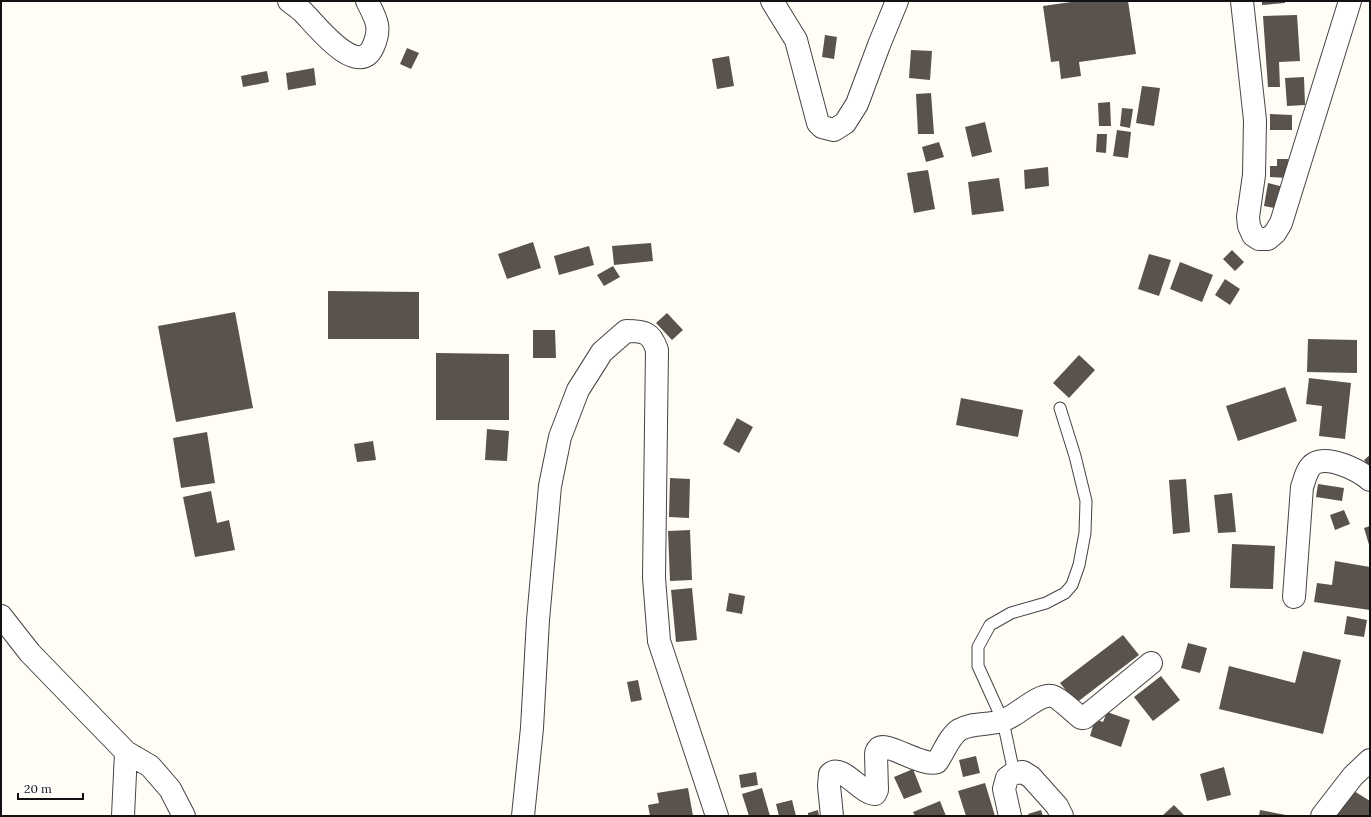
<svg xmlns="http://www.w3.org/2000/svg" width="1371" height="817" font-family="Lora,serif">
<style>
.building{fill:#5a524d}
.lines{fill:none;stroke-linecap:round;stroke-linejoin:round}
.service-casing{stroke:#444;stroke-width:13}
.minor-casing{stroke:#444;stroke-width:24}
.service{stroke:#fff;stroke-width:11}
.minor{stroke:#fff;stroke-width:22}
</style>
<rect width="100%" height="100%" fill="#fffdf5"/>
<!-- building -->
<path class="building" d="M1071 1H1128L1136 54 1079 62 1081 76 1061 79 1059 61 1051 62 1043 6 1071 2Z
M1262 1H1285V3L1262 5Z
M1297 15 1300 61 1279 62 1280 87H1268L1263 16Z
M825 35 837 37 834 59 822 57Z
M407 48 419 53 411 69 400 64Z
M911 50 932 51 930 80 909 78Z
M729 56 734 86 717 89 712 59Z
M314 68 316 85 288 90 286 73Z
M267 71 269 82 243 87 241 76Z
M1304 77 1305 105 1287 106 1285 78Z
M1142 86 1160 88 1154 126 1136 123Z
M931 93 934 134H918L916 94Z
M1110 102 1111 126H1099L1098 103Z
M1122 108 1133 109 1130 128 1120 126Z
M1270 114 1292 115V130H1270Z
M985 122 992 152 972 157 965 127Z
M1117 130 1131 132 1128 158 1113 156Z
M1097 134H1107L1106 153 1096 152Z
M939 142 944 157 926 162 922 147Z
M1277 159H1288L1287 178 1270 177V166H1277Z
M1048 167 1049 186 1025 189 1024 170Z
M928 170 935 209 914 213 907 173Z
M999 178 1004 211 972 215 968 182Z
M1268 183 1284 187 1280 209 1264 206Z
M533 242 541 268 507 279 498 254Z
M651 243 653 261 614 265 612 246Z
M589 246 594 265 559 275 554 256Z
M1232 250 1244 262 1235 271 1223 259Z
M1149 254 1171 260 1159 296 1138 289Z
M1180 262 1213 275 1202 302 1170 289Z
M613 266 620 277 604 286 597 275Z
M1225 279 1240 289 1230 305 1215 295Z
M328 291 419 292V339H328Z
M235 312 253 408 176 422 158 326Z
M667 313 683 330 672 340 656 323Z
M533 330H555L556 358H533Z
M1308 339 1357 340V373L1307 372Z
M436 353 509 354V420H436Z
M1079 355 1095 370 1069 398 1053 383Z
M1309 378 1351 383 1345 439 1319 436 1322 406 1306 404Z
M1285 387 1297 421 1238 441 1226 406Z
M961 398 1023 410 1018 437 956 425Z
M737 418 753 427 739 453 723 444Z
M487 429 509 431 507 461 485 460Z
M207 432 215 483 181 488 173 438Z
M373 441 376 460 357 462 354 444Z
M1370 455V468L1364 460Z
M670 478 690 479 689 518 669 517Z
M1186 479 1190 532 1173 534 1169 480Z
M1318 484 1344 488 1342 501 1316 497Z
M211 491 217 523 229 520 235 550 195 557 183 497Z
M1232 493 1236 532 1218 533 1214 495Z
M1344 510 1350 524 1335 530 1330 515Z
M1370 526V548L1364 528Z
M690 530 692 580 670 581 668 531Z
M1232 544 1275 546 1273 589 1230 588Z
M1335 561 1370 567V610L1314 602 1317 583 1332 585Z
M692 588 697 640 676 642 671 590Z
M729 593 745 596 742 614 726 611Z
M1347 616 1367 620 1364 637 1344 634Z
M1123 635 1139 655 1076 703 1060 683Z
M1188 643 1207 648 1200 673 1181 668Z
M1303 651 1341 660 1323 734 1219 709 1229 666 1295 683Z
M1161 676 1180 700 1153 721 1134 697Z
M638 680 642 700 631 702 627 682Z
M1107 712 1130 720 1121 747 1090 736 1095 719 1103 722Z
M976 756 980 773 963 777 959 760Z
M1224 767 1231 795 1207 801 1200 774Z
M913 769 922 792 904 799 894 777Z
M756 772 758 785 741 788 739 775Z
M985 783 995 816H966L958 791Z
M688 788 693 816H650L648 805 659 803 657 793Z
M762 788 770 816H749L742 794Z
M1354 791 1370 801V816H1337Z
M792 800 796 816H779L776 804Z
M940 801 946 816H915L913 812Z
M1174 805 1185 816H1162Z
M818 810 819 816H808V813Z
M1041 810 1043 816H1029L1028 814Z
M1260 810 1286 815V816H1259Z"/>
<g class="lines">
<!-- service casing -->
<g class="service-casing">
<path id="service" d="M1014 773 1003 721 978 666V647L990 625 1011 613 1046 603 1065 593 1072 585 1079 565 1085 533 1086 501 1075 456 1060 408"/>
</g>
<!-- minor casing -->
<g class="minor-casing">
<path id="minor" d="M289 1C294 5 299 8 303 12 315 24 358 80 373 47 382 27 376 19 367 1
M772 1 796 40 818 123 822 127 834 130 845 123 857 104 879 45 897 1
M1242 1 1255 120 1254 175 1248 217 1249 226 1253 235 1259 239H1268L1275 233 1281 223 1350 1
M1294 597 1302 487C1305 479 1307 467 1315 463 1330 456 1359 470 1370 480
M1 616 30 653 126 752 150 766 170 789 184 816
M123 816 126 752
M523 816 532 728 538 620 550 486 560 437 578 390 602 352 626 331C644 331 651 332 657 350L654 578 659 641 717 816
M832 816 829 786 830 774C842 763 861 794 875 794L877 790 876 754C876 752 878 749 879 748 888 742 922 767 937 762 944 752 949 737 959 730 972 722 990 726 1004 720 1018 715 1039 693 1052 696 1058 697 1076 714 1081 718H1084L1151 663
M1010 816 1004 789 1007 778 1014 773 1023 772 1031 777 1057 806 1062 816
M1322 816 1353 776 1370 760"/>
</g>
<!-- service -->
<use href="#service" class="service"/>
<!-- minor -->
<use href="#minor" class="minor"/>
</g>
<!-- border -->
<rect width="1371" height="817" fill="none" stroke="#111111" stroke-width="4"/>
<!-- scale -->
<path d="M18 793v6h65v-6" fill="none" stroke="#111111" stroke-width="2"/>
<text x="24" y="793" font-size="12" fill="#111111" stroke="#ffffff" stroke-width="3" paint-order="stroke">20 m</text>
</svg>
